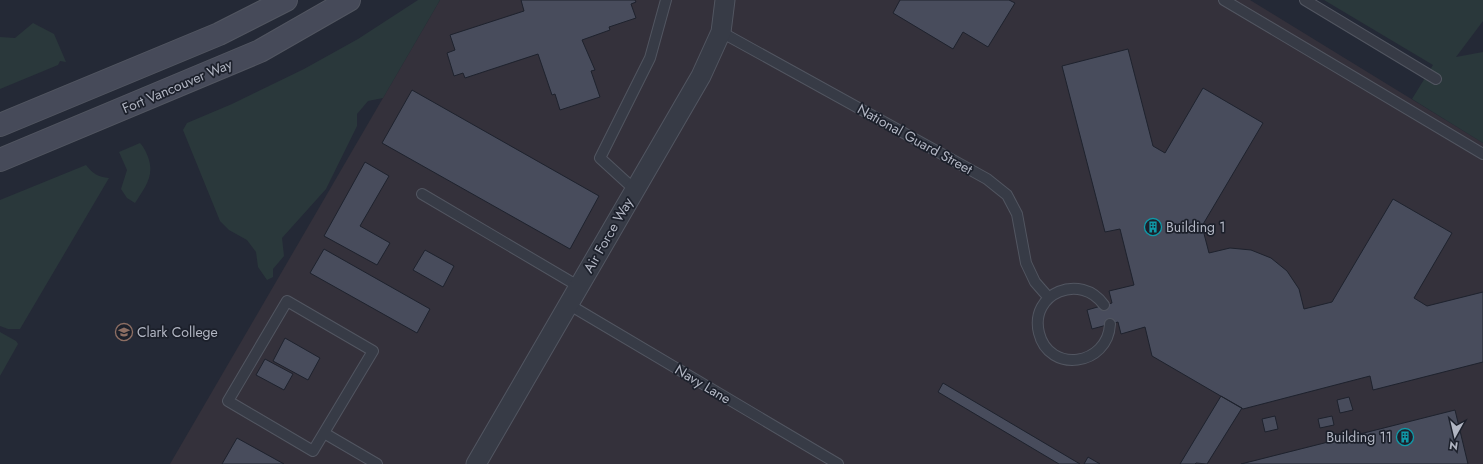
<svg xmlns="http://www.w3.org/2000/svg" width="1483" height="464" font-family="Jost,sans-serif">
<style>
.medical{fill:#34313b}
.grass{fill:#2a383b}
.building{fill:#484c5c;stroke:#1e222d}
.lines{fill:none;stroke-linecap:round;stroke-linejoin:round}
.lane-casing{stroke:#525661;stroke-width:12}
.street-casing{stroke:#525661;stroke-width:21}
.secondary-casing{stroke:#525661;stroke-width:24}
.lane{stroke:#373b46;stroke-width:10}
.street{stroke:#373b46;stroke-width:19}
.secondary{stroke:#464a59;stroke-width:22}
.labels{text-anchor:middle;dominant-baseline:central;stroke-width:3.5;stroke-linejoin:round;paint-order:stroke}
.street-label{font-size:14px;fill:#b2b6c3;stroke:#1c202b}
.poi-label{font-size:14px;fill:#b2b6c3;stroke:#1c202b;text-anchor:start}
</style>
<rect width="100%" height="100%" fill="#242936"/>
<!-- medical -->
<path class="medical" d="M440 0H1250L1483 143V464H170Z"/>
<!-- grass -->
<path class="grass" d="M418 0H440L383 98 368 101 357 114V126L326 189 282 238 284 256 273 269V277L267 280 258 267 256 252 247 240 229 230 220 221 183 130 187 123 232 104 304 69 358 39Z
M1324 0H1483V21L1456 57 1483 52V143L1412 99 1433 65Z
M33 23 54 34 66 62 60 61 58 65 0 89V37L15 38Z
M140 143C144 147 146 152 148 157 155 176 145 187 135 203L127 198 121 189 127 170 119 152Z
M86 165C93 174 98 177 109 178L20 329H8L0 326V200Z
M0 332 16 341 18 344 0 376Z"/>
<!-- building -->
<path class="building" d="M521 0H635L636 2 631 4 636 18 609 27 610 30 582 40 595 70 591 71 600 97 560 110 555 94 552 95 538 54 465 78 463 73 454 76 447 53 455 50 450 35 524 11Z
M900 0H1009L1015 3 988 47 963 32 953 49 893 13Z
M1128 49 1153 146 1165 153 1203 88 1263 123 1202 226 1209 253 1230 248 1251 250 1271 258 1287 271 1299 289 1304 309 1332 302 1393 199 1452 233 1414 298 1427 306 1483 292V362L1373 390 1370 376 1243 409 1152 356 1145 327 1121 334 1118 322 1092 329 1087 310 1112 303 1109 291 1134 285 1120 229 1105 232 1062 66Z
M412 90 599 196 570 249 382 143Z
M365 162 389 176 360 226 390 243 377 265 324 236Z
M324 249 430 309 417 333 310 273Z
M425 250 454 266 443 287 413 270Z
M285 338 320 358 308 380 273 361Z
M265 359 293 374 284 390 256 375Z
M943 383 1080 464H1059L938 392Z
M1221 396 1242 408 1207 464 1196 463 1195 464H1180Z
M1349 397 1353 410 1340 413 1337 400Z
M1455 410 1468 464H1241Z
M1275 416 1278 429 1265 432 1262 419Z
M1332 416 1334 425 1320 428 1318 419Z
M237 438 284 464H222Z
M1088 457 1100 464H1084Z"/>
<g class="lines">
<!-- lane casing -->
<g class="lane-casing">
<path id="lane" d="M1224 0 1483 154
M1305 0 1436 79
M721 32 987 179 1007 195 1017 214 1026 263 1035 282 1049 298
M635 190 600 158 650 58 666 0
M422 194 578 286
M287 301 373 351 313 451 228 401Z
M568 304 838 464
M1104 305C1081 272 1029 293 1039 333 1049 374 1108 366 1110 324
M324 433 377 464"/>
</g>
<!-- street casing -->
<g class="street-casing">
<path id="street" d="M476 464 701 76 721 32 725 0"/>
</g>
<!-- secondary casing -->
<g class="secondary-casing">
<path id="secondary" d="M0 125 219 34 286 0
M0 160 260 51 349 0"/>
</g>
<!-- lane -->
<use href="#lane" class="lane"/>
<!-- street -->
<use href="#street" class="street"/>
<!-- secondary -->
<use href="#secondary" class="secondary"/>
</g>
<!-- icons -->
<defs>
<g id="building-ring" transform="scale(0.9)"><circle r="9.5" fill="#1c202b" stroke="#0f9aa8" stroke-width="1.5"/><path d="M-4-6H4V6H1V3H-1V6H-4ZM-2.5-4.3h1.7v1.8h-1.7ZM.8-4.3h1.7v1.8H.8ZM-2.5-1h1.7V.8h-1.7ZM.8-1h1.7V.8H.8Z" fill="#0f9aa8"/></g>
<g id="university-ring" transform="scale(0.9)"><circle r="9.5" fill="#1c202b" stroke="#8d6e63" stroke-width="1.5"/><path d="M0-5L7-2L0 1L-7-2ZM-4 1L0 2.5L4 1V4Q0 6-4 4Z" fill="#8d6e63"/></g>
</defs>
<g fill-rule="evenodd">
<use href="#building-ring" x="1153" y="227"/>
<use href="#university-ring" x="124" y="332"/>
<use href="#building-ring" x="1405" y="437"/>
</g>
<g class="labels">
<!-- street labels -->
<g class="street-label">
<text transform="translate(177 86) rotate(-23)">Fort Vancouver Way</text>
<text transform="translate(915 139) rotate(29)">National Guard Street</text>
<text transform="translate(608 235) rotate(-60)">Air Force Way</text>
<text transform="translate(703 384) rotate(31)">Navy Lane</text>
</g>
<!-- poi labels -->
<g class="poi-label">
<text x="1166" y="227">Building 1</text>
<text x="137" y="332">Clark College</text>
<text x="1392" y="437" text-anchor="end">Building 11</text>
</g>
</g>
<!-- north arrow -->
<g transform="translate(1455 436) rotate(188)" stroke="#1c202b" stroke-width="3" paint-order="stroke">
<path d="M0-3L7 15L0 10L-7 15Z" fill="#b2b6c3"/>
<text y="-6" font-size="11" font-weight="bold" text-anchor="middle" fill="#b2b6c3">N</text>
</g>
</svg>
